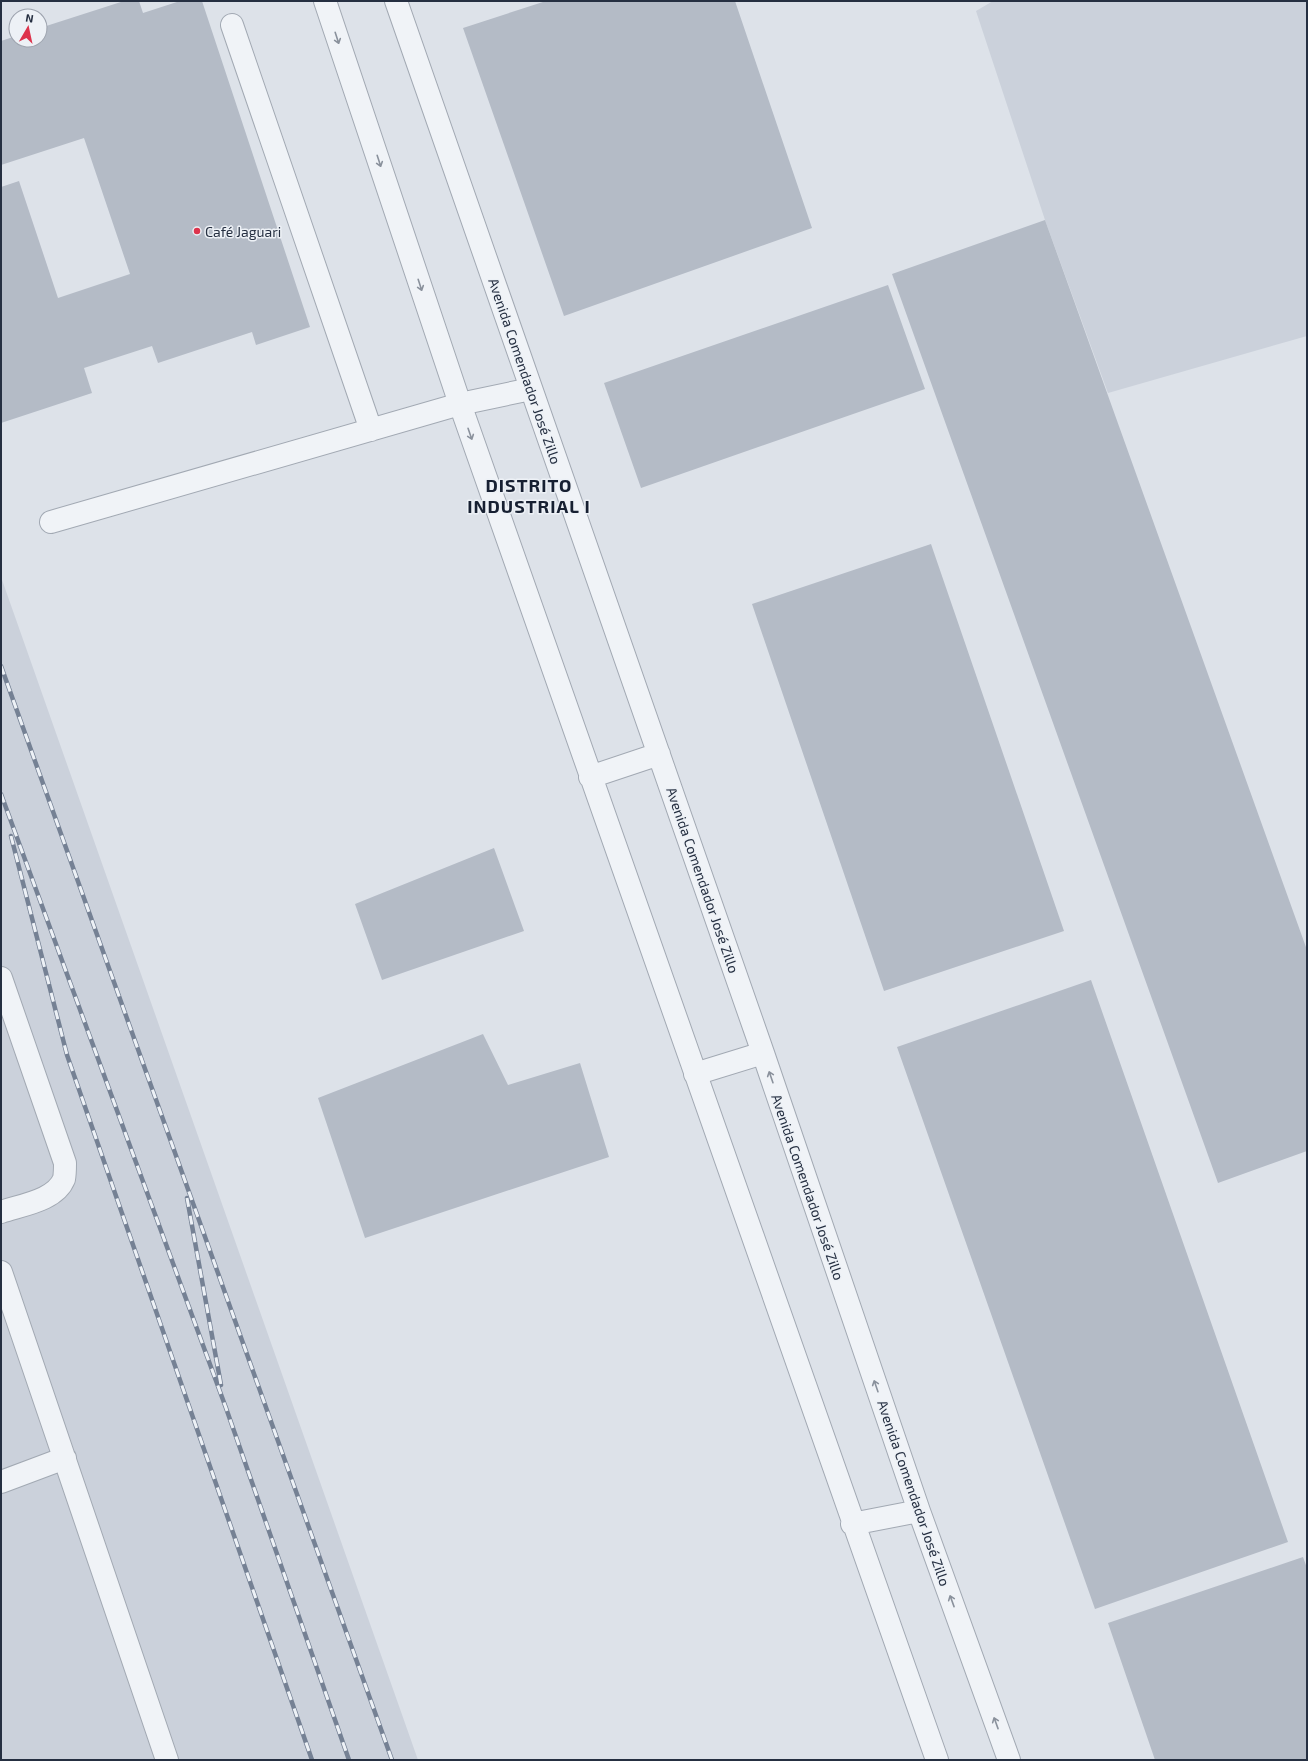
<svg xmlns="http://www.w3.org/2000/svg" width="1308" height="1761" font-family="'Exo 2',sans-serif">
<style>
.built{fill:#cbd1db}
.building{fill:#b4bbc6}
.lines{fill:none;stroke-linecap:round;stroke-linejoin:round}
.minor-casing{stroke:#a2a9b3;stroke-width:24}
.minor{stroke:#f0f3f7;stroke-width:22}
.rail-casing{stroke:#758194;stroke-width:4.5}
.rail{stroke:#edf1f6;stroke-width:3;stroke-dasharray:9;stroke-linecap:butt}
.oneway{stroke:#8a919c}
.poi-dot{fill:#dd334c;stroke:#edf1f6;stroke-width:1.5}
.labels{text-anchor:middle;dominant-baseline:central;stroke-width:3;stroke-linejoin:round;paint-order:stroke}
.poi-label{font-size:14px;fill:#252f41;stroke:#edf1f6;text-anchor:start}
.street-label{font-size:14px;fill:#252f41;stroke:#edf1f6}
.district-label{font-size:18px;font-weight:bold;letter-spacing:1px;fill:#172032;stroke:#edf1f6}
</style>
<rect width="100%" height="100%" fill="#dde2e9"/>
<!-- built -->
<path class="built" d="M993 1H1307V336L1108 393 1045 220 976 11Z
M1 577 418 1760H1Z"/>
<!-- building -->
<path class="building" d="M124 1H139L143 13 180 1H202L310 327 256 345 252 332 158 363 152 346 84 368 92 393 1 423V187L19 181 58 298 130 274 84 138 1 165V41L16 36V40H40V28Z
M546 1H735L812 228 564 316 463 28Z
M1045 220 1307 950V1151L1218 1183 892 274Z
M888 285 925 389 641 488 604 383Z
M931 544 1064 931 884 991 752 604Z
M494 848 524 931 382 980 355 904Z
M1091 980 1288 1542 1095 1609 897 1047Z
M483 1034 508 1085 580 1063 609 1157 365 1238 318 1098Z
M1303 1557 1307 1568V1760H1155L1108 1623Z"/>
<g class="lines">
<!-- minor casing -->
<g class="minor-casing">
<path id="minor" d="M325 1 460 404 937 1760
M396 1 763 1053 919 1511 1009 1760
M232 25 371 430
M51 522 460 404 531 389
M590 777 659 754
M1 978 65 1163C65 1168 65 1174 64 1179 55 1201 21 1205 1 1212
M695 1074 763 1053
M1 1272 167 1760
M1 1482 65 1458
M852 1524 919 1511"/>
</g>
<!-- minor -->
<use href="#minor" class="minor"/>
<!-- rail casing -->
<g class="rail-casing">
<path id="rail" d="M1 666 392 1760
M1 794 226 1408 349 1760
M11 836 67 1055 312 1760
M187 1198 221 1385"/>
</g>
<!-- rail -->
<use href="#rail" class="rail"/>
</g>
<!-- one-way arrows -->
<defs><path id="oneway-shaft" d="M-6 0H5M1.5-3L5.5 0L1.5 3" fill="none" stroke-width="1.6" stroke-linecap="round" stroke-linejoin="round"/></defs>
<g class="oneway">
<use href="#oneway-shaft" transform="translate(337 38) rotate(72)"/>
<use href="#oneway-shaft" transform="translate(379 161) rotate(72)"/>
<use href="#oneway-shaft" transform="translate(420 285) rotate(72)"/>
<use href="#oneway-shaft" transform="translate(470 434) rotate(71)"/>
<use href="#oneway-shaft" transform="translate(771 1077) rotate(-109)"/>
<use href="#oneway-shaft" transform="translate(876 1386) rotate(-109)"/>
<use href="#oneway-shaft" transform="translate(952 1601) rotate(-110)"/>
<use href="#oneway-shaft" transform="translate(996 1723) rotate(-110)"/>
</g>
<!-- markers -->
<circle class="poi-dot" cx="197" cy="231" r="4"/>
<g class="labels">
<!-- poi labels -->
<g class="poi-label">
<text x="205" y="231">Café Jaguari</text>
</g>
<!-- street labels -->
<g class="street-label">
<text transform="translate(525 371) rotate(71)">Avenida Comendador José Zillo</text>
<text transform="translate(703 880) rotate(71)">Avenida Comendador José Zillo</text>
<text transform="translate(808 1187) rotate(71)">Avenida Comendador José Zillo</text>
<text transform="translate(914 1493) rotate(71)">Avenida Comendador José Zillo</text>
</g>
<!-- district labels -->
<g class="district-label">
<text x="529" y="485">DISTRITO<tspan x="529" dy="21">INDUSTRIAL I</tspan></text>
</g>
</g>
<!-- border -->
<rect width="1308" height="1761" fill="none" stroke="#252f41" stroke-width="4"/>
<!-- north arrow -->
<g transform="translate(28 28) rotate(9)"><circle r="19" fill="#edf1f6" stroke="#9da3ae"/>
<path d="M0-3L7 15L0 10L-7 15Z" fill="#dd334c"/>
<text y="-6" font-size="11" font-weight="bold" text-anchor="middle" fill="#252f41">N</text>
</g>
</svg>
